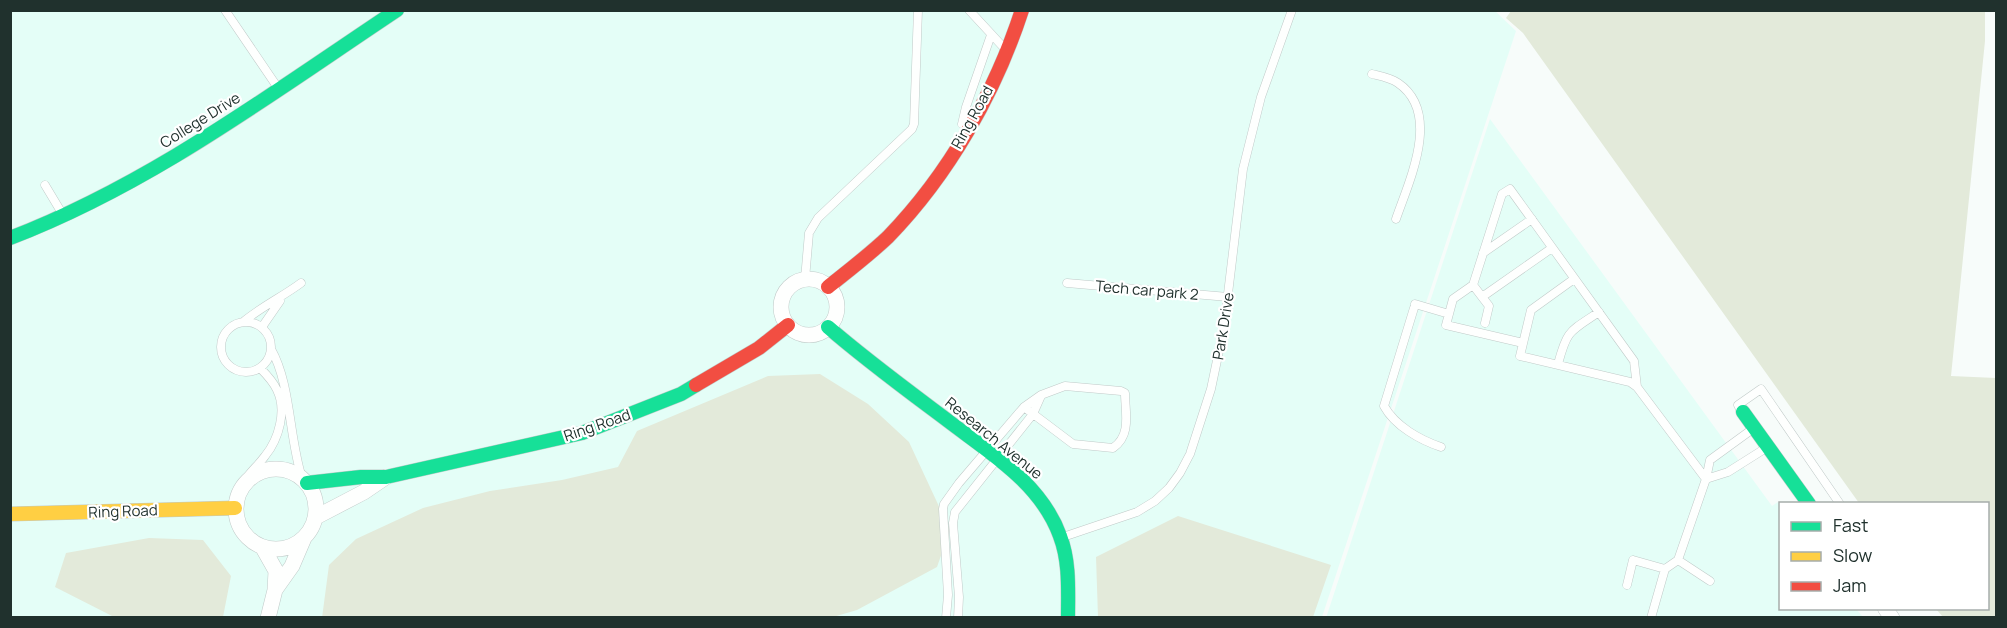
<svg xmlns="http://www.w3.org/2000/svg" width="2007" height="628" font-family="Manrope,sans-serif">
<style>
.built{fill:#e4fef7}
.green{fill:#e3eada}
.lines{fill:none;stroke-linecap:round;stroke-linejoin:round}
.lane-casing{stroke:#c0cac8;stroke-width:9}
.street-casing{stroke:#c0cac8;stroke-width:16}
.fast-casing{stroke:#c0cac8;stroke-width:15}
.slow-casing{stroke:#c0cac8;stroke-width:15}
.jam-casing{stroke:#c0cac8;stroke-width:15}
.lane{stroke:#fefffe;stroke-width:8}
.street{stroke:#fefffe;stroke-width:15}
.fast{stroke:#16e098;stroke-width:14}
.slow{stroke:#ffcf43;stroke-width:14}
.jam{stroke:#f24e42;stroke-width:14}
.labels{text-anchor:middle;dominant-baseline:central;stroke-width:4.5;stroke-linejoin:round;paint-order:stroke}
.street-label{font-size:15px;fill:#20312d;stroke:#fff}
</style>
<rect width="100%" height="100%" fill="#f7fcfa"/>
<!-- built -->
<path class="built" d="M1494 10 1516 31 1322 617 11 618 10 11Z
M1490 119 1772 506 1778 502 1780 505V608L1856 609 1863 617 1326 618Z"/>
<!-- green -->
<path class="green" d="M1511 11H1985V41L1951 376 1996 378V617H1943L1936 609 1988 608V504L1859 503 1523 33 1506 18Z
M820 374 868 404 909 442 950 530 937 567 857 610 833 617 322 618 329 565 356 539 423 508 490 491 562 480 618 467 637 431 768 376Z
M1178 516 1331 565 1313 617H1098L1096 557Z
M149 538 203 540 231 576 223 617H114L55 587 66 553Z"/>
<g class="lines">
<!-- lane casing -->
<g class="lane-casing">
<path id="lane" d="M225 10 278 88
M969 10 1006 50
M1372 74C1380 76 1391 78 1398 83 1442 113 1409 181 1396 219
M962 124 966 107 991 35
M45 185 63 215
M1483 253 1532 219
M805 279 809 233 818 218 912 129 914 124 918 10
M1574 279 1531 310 1520 356 1630 382 1637 387 1706 479
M1067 283 1228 297
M1473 285 1489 306 1485 323
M1482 297 1552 248
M1415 304 1449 314
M1414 308 1384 406C1395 426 1420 440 1441 447
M243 322C261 307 282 297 301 283
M221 347a25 25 0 1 1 50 0a25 25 0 1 1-50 0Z
M262 327 280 301
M1523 343 1446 325 1453 299 1473 285 1502 194 1510 189 1634 361 1637 387
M271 349C291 384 289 438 302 478
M1558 364C1567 330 1569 332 1599 312
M1740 409 1738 405 1761 389 1840 504
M1706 479 1728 472 1766 448
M242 485C248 473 257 467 265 456 279 439 287 410 277 390 273 381 266 374 260 368
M1063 537 1137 512 1155 501 1169 488 1180 473 1190 454 1211 389 1224 327 1243 169 1261 97 1292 10
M1678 560 1710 581
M1627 585 1633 560 1665 569
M946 618 948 595 943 509 944 504 959 483 1024 407 1041 395 1065 386 1121 391 1125 393C1125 412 1132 435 1113 448L1073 444 1024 407
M958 618 959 597 953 523 955 512 1033 414 1041 396
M1651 618 1665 569 1678 560 1706 479 1710 460 1754 428"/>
</g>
<!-- street casing -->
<g class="street-casing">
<path id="street" d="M781 307a28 28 0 1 1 56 0a28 28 0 1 1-56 0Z
M236 509a40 40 0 1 1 80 0a40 40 0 1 1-80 0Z
M316 517 364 492 386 477
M263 548 276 571 275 590 268 618
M275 590 292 566 304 538
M1885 608 1892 618"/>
</g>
<!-- fast casing -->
<g class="fast-casing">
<path id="fast" d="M10 238C151 184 272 93 397 10
M828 327C866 360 907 390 947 420 990 453 1041 483 1060 536 1070 562 1068 591 1068 618
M1743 412 1809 504
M307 483 361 477H386L582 433 681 394 696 385"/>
</g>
<!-- slow casing -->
<g class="slow-casing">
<path id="slow" d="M10 514 235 508"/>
</g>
<!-- jam casing -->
<g class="jam-casing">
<path id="jam" d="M828 287C848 271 869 255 888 237 949 174 995 93 1022 10
M696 385 759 348 788 325"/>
</g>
<!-- lane -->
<use href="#lane" class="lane"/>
<!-- street -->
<use href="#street" class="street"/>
<!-- fast -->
<use href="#fast" class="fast"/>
<!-- slow -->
<use href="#slow" class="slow"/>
<!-- jam -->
<use href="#jam" class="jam"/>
</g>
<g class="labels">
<!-- street labels -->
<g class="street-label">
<text transform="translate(972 117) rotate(-61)">Ring Road</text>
<text transform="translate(200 120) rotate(-32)">College Drive</text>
<text transform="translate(1147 290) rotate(5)">Tech car park 2</text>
<text transform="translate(1223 326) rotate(-81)">Park Drive</text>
<text transform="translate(597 425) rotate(-19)">Ring Road</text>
<text transform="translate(994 438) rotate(39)">Research Avenue</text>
<text transform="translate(123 511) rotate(-2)">Ring Road</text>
</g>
</g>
<!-- border -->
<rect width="2007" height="628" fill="none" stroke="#20312d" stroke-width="24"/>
<!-- legend -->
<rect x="1779" y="502" width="210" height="108" fill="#ffffff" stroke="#a6adab" stroke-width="1.5"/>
<rect x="1791" y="522" width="30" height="9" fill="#16e098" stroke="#a6adab" stroke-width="1.5"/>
<text x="1833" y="532" font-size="18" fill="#20312d">Fast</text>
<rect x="1791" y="552" width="30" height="9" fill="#ffcf43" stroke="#a6adab" stroke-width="1.5"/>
<text x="1833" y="562" font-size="18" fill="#20312d">Slow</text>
<rect x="1791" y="582" width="30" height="9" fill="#f24e42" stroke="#a6adab" stroke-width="1.5"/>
<text x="1833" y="592" font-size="18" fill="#20312d">Jam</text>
</svg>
